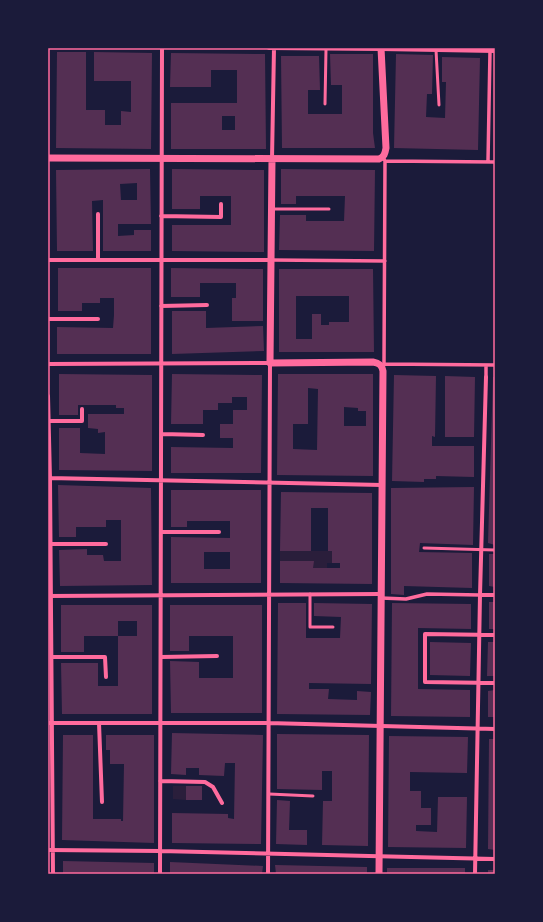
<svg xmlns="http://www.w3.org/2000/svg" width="543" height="922" font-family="Poppins,sans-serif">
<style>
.green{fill:#2a1e3b}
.building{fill:#542f53;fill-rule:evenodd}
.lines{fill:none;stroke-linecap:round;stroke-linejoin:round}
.service{stroke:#ff6b9d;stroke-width:3}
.pedestrian{stroke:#ff6b9d;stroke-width:3.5}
.minor{stroke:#ff6b9d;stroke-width:4}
.tertiary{stroke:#ff6b9d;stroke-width:7}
.neatline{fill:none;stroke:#ff6b9d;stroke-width:1.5}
</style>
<rect width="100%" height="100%" fill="#1b1b3a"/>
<!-- green -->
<path class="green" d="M280 551H332V563H327V568H313V561H280Z
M173 786H186V800L173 799Z"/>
<!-- building -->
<path class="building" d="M57 52H86V110H105V125H121V111L131 112V81H94V52L152 53 151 149 56 148Z
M171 53 265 54 266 149H171V103H237V70H211V87H170ZM222 116H235V130H222Z
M330 54H373V133L375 148H282L281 56H319L320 90H308V114H342V85H331Z
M396 54 433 55 432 94H427L426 117 445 118 446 82H442V57L480 58 478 150 394 148Z
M150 169 151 224H118V236L134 235V230H151V251H103V200L92 201 93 251H57L56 170ZM137 183V200H121L120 184Z
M172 169 264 170V252L172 251V225H231V196H200V209H172Z
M281 169 375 170 374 251 279 250 280 215H306V221H344L345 196H296V204H281Z
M58 268H151V354H57V327L113 328 114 315V298H100V303H82V311H58Z
M171 268 263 269V321H232V298H236V283H200V297H171Z
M279 269H373L374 352H279ZM296 296H349V322H329V325H321V314H312V339H296Z
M172 311H206V328L263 326 264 351 172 354Z
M59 374 152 375V471L59 470V428H80V453L105 454V432L98 433V429L88 428V414H124V408H116V405H78V415H59Z
M172 374 262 375 261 473H171V447L233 448V438H220V424H233V410H247V397H232V403H218V410H203V424H171Z
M278 374H373V476L277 475ZM308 388 318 389 317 450 293 449V424H308ZM344 407 358 408V411H366V426H344Z
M394 375 436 376 435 437 432 436V446H474V477L436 476V479H424V482L392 481Z
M445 376 475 377 474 437H445Z
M493 377H495V545L488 543Z
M58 485 151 488 152 585 60 586 59 550 87 549V555H103L104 561H121V520H106V527H76V537H59Z
M474 487 473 545 420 543 419 552 472 553V588L404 586V595L391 594V488Z
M171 490H261V583H171V537L230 538V521H187V527H171ZM204 552H230V569H204Z
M281 492 372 493V584L280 583V561H314L313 568H340V563H332V551H328V508H311V551H280Z
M489 554H495V587L489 586Z
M489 602H495V629H489Z
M278 603H306V638H340L341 617 314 616V603L372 604 371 684 309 683V689H329L328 699 357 700V691L371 692 370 715 277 714Z
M392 603 471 604V629L418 628V689L470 690V717L391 716Z
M61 605H152V714H62L61 663H98V686H118V636H137V621H118V636H84V652H61Z
M170 605H262V713H171L170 661 199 662V678H233V636H189V651H170Z
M430 642 471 643 470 676 430 675Z
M488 642H495V676H487Z
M495 690V717H488V691Z
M172 733 263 735 261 844 172 843V813L228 814V818L234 819 235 763H225L224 776 199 775V768H186V775L171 774Z
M277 734 369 735 368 846 322 845 323 801H332V771H322V790L277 789Z
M63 735H93V819H121V821H123L124 764H110V750H106V735H154V843L62 840Z
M389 736 468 737 467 773 410 772V791H421V808H431V825H416V831L437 832 438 797H467L466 848 388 847Z
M489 739H495V850L488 849Z
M186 786H202V800H186Z
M277 800 290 801 289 830H307V845L276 844Z
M63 861 154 863V874H63Z
M170 862 263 866 262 874H170Z
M275 865 367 867V874H276Z
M387 868H465V874H387Z
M488 870H495V874H488Z"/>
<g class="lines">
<!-- service -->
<path class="service" d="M436 50 439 105
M325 104 326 49
M271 209H329
M424 548 495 550
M310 594V627H333
M269 794 313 796"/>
<!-- pedestrian -->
<path class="pedestrian" d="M385 161 495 162
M488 161 490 51
M271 260 385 261
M384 364 495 365
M382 366 384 364 385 161 383 157
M486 377V365
M381 598 406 599 427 594 480 595"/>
<!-- minor -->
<path class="minor" d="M269 48 381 49 495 51
M272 159 274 48
M98 214V260
M161 216 221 217V204
M48 260H271
M161 306 207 305
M48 319H98
M48 364 270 363 268 874
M48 396 50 479 53 874
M49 421H82V409
M162 434 203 435
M49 478 382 485
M162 532H219
M50 544H106
M480 595H495
M48 596 381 594
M495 635 425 634V682L495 683
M52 657H105L106 677
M161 657 217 656
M48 723H268L495 729
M99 723 102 802
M160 781 205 782 213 787 222 803
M48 850 160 851 495 859
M160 874 162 48
M475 874 480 595 486 377"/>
<!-- tertiary -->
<path class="tertiary" d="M48 158 379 159C384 157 385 154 386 148L381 48
M272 159 270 363 373 362C379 363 382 365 383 371L379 874"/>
</g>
<!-- border -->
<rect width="543" height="922" fill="none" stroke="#1b1b3a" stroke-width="98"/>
<rect x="49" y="49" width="445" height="824" class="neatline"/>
</svg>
